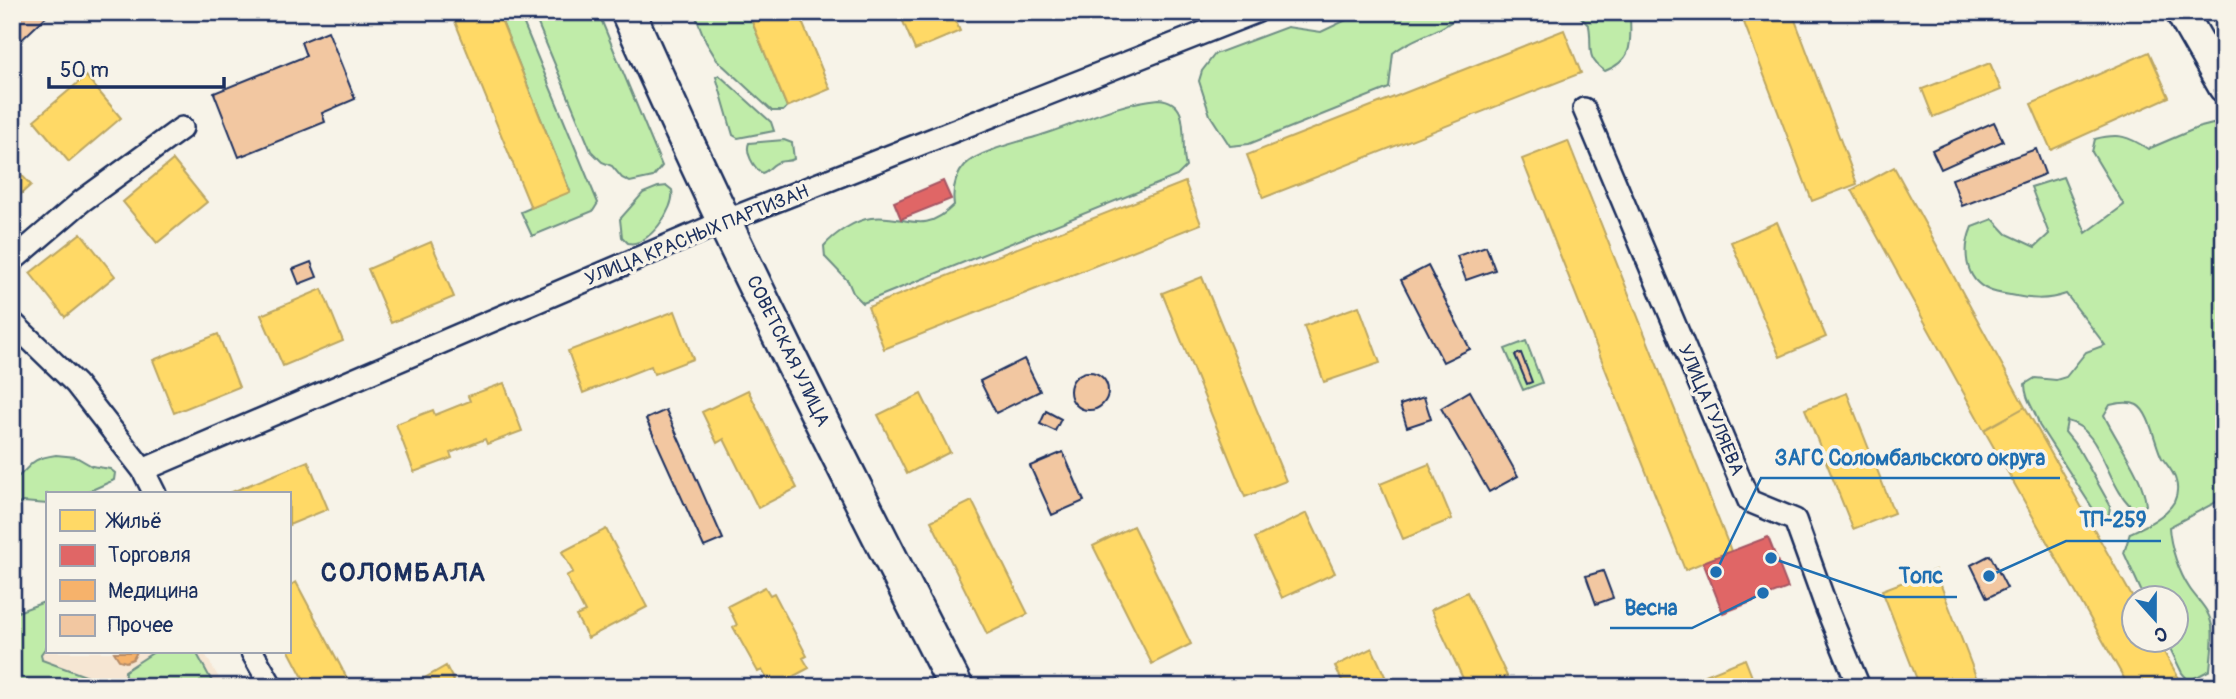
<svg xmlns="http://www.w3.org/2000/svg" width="2236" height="699" font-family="Pangolin,sans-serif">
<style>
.built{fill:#f6e6d3}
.green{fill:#c0eca9;stroke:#6e8e84;stroke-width:2}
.homes{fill:#ffd966;stroke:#bba664;stroke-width:2}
.shops{fill:#e06666;stroke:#a55664;stroke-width:2}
.health{fill:#f6b26b;stroke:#b48b67;stroke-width:2}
.building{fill:#f2c7a1;stroke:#1b2f5e;stroke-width:2}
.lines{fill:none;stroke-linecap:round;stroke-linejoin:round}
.street-casing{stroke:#1b2f5e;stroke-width:26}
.secondary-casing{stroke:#1b2f5e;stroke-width:35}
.primary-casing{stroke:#1b2f5e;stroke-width:38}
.street{stroke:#f7f3e8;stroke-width:21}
.secondary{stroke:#f7f3e8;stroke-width:30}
.primary{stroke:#f7f3e8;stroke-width:33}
.labels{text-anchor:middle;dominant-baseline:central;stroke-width:7;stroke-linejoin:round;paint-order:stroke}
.street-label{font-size:19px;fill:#1b2f5e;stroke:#f7f3e8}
.district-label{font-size:26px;font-weight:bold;letter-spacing:2px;fill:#1b2f5e;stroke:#f7f3e8}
.leader{fill:none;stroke:#1f6fb2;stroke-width:2.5}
.callout-dot{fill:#1f6fb2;stroke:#f7f3e8;stroke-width:2.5}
.callout-label{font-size:21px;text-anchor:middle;font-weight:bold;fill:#1f6fb2;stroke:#f7f3e8;stroke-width:7;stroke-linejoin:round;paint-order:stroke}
</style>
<rect width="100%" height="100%" fill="#f7f3e8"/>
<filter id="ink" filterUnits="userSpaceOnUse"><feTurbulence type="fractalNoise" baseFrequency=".0143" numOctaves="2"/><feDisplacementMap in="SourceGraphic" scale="14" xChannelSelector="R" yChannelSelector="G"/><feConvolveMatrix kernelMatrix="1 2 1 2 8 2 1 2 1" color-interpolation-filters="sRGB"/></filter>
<g filter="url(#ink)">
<!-- built -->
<path class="built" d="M47 628V652H204L224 687H12Z"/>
<!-- green -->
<path class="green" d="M498 12H519L598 203 593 211 532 236 521 212 570 191Z
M533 12H598L662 166 653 177 630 182 622 178 612 166 602 162 591 151Z
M694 12H748L787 107 783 111H772L717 60 706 42Z
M1363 12H1463C1441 34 1414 35 1393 53L1389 88 1249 144 1230 146 1210 115 1199 81 1202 71 1215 54 1287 27 1321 32Z
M1576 12H1630C1630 40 1636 59 1605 71 1584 57 1593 47 1589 26Z
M719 75 771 122 774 131 738 138 733 135 717 80 716 77Z
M1159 99C1194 102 1179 142 1186 167L1177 176 863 303 853 293 848 281 825 257 824 246C834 234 855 220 871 218 906 213 921 238 954 205 952 190 955 176 965 165 977 152 1018 142 1035 137 1076 125 1115 103 1159 99Z
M2217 123 2224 132V498L2169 527C2170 546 2179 573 2190 589 2199 602 2209 609 2212 626 2214 640 2211 656 2210 670L2189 681 2182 673 2166 640H2176V598L2144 597 2124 553 2130 533C2145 526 2165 517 2174 502 2177 496 2178 488 2176 481 2174 472 2167 465 2162 458 2155 445 2150 412 2137 405 2129 401 2118 403 2110 405L2104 415C2117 443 2143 474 2146 505L2137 511C2106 491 2104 429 2067 421L2065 432 2078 448 2110 505 2109 515H2097L2039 425C2036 410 2025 401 2025 384L2035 378 2056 380 2066 377 2086 352 2105 345 2066 294C2046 301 2030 299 2011 295 2004 294 1995 293 1989 290 1963 279 1963 248 1972 227L1993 219 2007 234 2035 247 2049 234 2031 187 2063 177 2086 233 2124 205 2092 152 2095 139C2119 133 2128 136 2148 149L2197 128Z
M784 140 792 143 794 159C788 162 785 160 779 162 772 164 769 171 762 173 753 167 745 152 749 143Z
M658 187 667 186 672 190C676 209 647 248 628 243L622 237 620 219 643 193Z
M1526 341 1542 383 1523 390 1505 349Z
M56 455 76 457 92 466 110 469 115 473 114 480 83 494H47V504L23 502 12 507V481C35 467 23 460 56 455Z
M47 601V646L41 654 42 660 91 678 93 687H12V614Z
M154 652H196L215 687H124L125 671Z"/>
<!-- homes -->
<path class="homes" d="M451 12H498L570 192 531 208Z
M748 12H798L830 89 787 107Z
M899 12H952L960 31 915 50Z
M1740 12H1792L1857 184 1812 201Z
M1564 30 1581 73 1263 198 1247 155Z
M2149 52 2169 97 2051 150 2031 104Z
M1990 63 2001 90 1933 117 1922 89Z
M86 76 121 118 69 162 34 120Z
M1568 141 1731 551 1685 570 1522 159Z
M173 160 207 202 157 243 123 202Z
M12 165 31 185 12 202Z
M1894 167 2025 407 1984 430 1852 190Z
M1185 182 1201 224 884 349 868 307Z
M1777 222 1826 337 1780 357 1731 242Z
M81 233 115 276 65 317 30 273Z
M431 242 454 297 391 323 368 269Z
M1202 277 1286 481 1245 497 1162 293Z
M322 289 343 341 283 366 261 315Z
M1359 306 1380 363 1324 382 1304 326Z
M675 311 693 359 654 374 651 366 583 393 568 351Z
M218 334 239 387 174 413 153 360Z
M504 383 522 431 487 444 485 439 450 453 452 458 414 472 396 424 433 410 435 415 470 401 468 396Z
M748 390 797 488 758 508 724 439 717 443 702 412Z
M1847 393 1894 513 1853 529 1805 409Z
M921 394 950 452 907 474 878 415Z
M2025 407 2134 600V640H2157L2184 687H2129L1984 430Z
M308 461 328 509 289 525V494H227Z
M1429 464 1452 519 1403 539 1380 484Z
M972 501 1028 614 987 634 931 521Z
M1307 513 1335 573 1282 598 1255 538Z
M1133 526 1191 644 1152 664 1093 546Z
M606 529 647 607 588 638 576 616 585 612 566 576 573 572 562 552Z
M1935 570 1980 687H1920L1882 590Z
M296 582 349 682 341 687H308L289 651V586Z
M765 587 770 595 774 593 807 656 803 658 809 668 773 687H771L762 670 758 672 733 627 737 625 728 606Z
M1467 592 1507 676 1483 687H1467L1431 610Z
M1372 648 1390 687H1345L1335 666Z
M1745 659 1756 687H1696L1693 680Z
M446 666 457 687H409Z"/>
<!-- shops -->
<path class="shops" d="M943 181 951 199 901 219 894 202Z
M1768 537 1788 588 1723 613 1703 562Z"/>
<!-- health -->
<path class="health" d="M114 652H137L133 659 126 662 119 660Z"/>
<!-- building -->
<path class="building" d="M12 12H51L12 49Z
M328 31 355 99 322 113 325 122 239 157 214 93 306 56 301 42Z
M1994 122 2003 141 1941 169 1932 150Z
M2036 149 2045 174 1962 206 1952 179Z
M1486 246 1495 270 1466 280 1457 256Z
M311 262 317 277 299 284 293 269Z
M1428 266 1470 349 1443 362 1401 280Z
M1521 353 1532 382 1527 384 1515 355Z
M1024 359 1040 391 996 413 980 381Z
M1070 391a19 19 0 1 1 38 0a19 19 0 1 1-38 0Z
M1470 391 1518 476 1489 492 1441 408Z
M1424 397 1431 419 1407 427 1400 405Z
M666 410 723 539 704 547 646 419Z
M1046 411 1061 419 1055 431 1040 424Z
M1063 452 1084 501 1052 515 1030 466Z
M1990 555 2007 588 1987 598 1971 565Z
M1603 571 1613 598 1596 604 1586 576Z"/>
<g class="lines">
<!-- street casing -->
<g class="street-casing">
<path id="street" d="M1584 109 1749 501 1795 520 1827 609 1859 687
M12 261 82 201 182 128
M12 322 76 384 143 470 155 494
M143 470 725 221 1256 12
M252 652 272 687"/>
</g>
<!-- secondary casing -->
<g class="secondary-casing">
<path id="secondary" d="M2181 12 2224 87"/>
</g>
<!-- primary casing -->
<g class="primary-casing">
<path id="primary" d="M628 12C729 241 842 464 956 687"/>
</g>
<!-- street -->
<use href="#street" class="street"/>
<!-- secondary -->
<use href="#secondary" class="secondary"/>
<!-- primary -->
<use href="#primary" class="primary"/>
</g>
</g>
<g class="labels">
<!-- street labels -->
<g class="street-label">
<text transform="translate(697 235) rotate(-22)">УЛИЦА КРАСНЫХ ПАРТИЗАН</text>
<text transform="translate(788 351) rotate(64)">СОВЕТСКАЯ УЛИЦА</text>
<text transform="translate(1711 410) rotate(67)">УЛИЦА ГУЛЯЕВА</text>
</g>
<!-- district labels -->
<g class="district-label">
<text x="404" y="573">СОЛОМБАЛА</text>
</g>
</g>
<!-- callouts -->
<path class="leader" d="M1716 572L1761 478H2060M1989 576L2066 541H2161M1771 558L1885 597H1957M1763 593L1692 628H1610"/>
<g class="callout-dot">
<circle cx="1716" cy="572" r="7"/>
<circle cx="1989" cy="576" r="7"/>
<circle cx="1771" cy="558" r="7"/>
<circle cx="1763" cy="593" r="7"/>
</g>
<g class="callout-label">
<text x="1910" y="465">ЗАГС Соломбальского округа</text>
<text x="2113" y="527">ТП-259</text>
<text x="1921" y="583">Топс</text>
<text x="1651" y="615">Весна</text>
</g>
<!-- margin -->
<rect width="2236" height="699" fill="none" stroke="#f7f3e8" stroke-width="42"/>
<rect x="21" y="21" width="2194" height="657" fill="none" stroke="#1b2f5e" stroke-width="2.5" filter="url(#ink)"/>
<!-- legend -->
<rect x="46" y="492" width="245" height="161" fill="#f7f3e8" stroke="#9fa5b1" stroke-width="2"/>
<rect x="60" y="510" width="35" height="21" fill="#ffd966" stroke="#9fa5b1" stroke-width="2"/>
<text x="108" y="528" font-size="21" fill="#1b2f5e">Жильё</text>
<rect x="60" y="545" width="35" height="21" fill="#e06666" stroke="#9fa5b1" stroke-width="2"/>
<text x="108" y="562" font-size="21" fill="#1b2f5e">Торговля</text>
<rect x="60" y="580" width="35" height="21" fill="#f6b26b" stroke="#9fa5b1" stroke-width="2"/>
<text x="108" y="598" font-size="21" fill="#1b2f5e">Медицина</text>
<rect x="60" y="615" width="35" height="21" fill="#f2c7a1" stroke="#9fa5b1" stroke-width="2"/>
<text x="108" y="632" font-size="21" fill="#1b2f5e">Прочее</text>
<!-- north arrow -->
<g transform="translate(2155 619) rotate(159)"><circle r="33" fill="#f7f3e8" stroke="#9fa5b1" stroke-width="2"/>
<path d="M0-5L12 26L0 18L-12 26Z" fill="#1f6fb2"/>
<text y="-10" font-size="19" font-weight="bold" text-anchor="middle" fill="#1b2f5e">С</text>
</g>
<!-- scale -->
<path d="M49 77v10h175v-10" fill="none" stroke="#1b2f5e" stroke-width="3.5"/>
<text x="60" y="77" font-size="21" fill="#1b2f5e" stroke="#f7f3e8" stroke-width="5" paint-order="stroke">50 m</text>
</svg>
